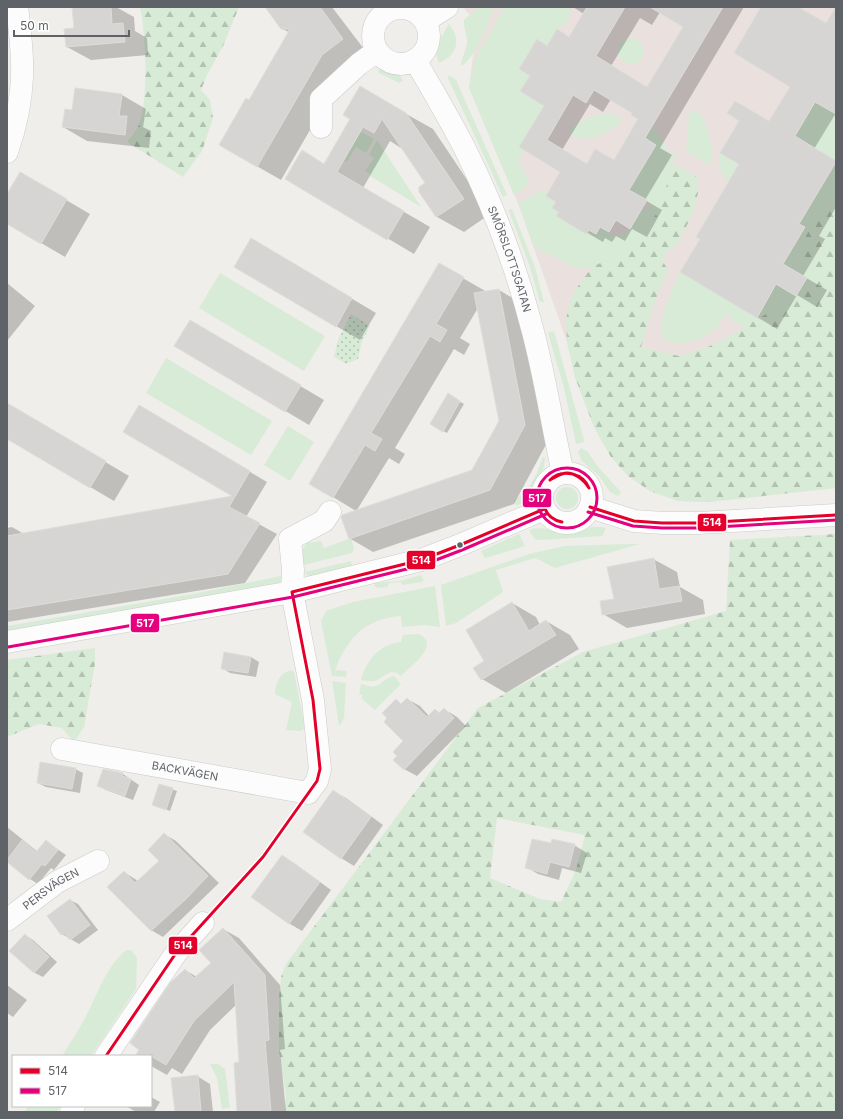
<svg xmlns="http://www.w3.org/2000/svg" width="843" height="1119" font-family="Inter,sans-serif">
<style>
.medical{fill:#eae0de}
.grass{fill:#d8ebd6}
.forest{fill:url(#forest-firs);fill-rule:evenodd}
.park{fill:url(#park-dots)}
.shadow{fill:#0003;fill-rule:evenodd}
.building{fill:#d6d5d3;stroke:#deddd9;fill-rule:evenodd}
.lines{fill:none;stroke-linecap:round;stroke-linejoin:round}
.minor-casing{stroke:#cbcccc;stroke-width:23}
.minor{stroke:#fdfcfc;stroke-width:22}
.bus-1-casing{stroke:#fff;stroke-width:6}
.bus-2-casing{stroke:#fff;stroke-width:6}
.bus-1{stroke:#e4002b;stroke-width:3}
.bus-2{stroke:#e5007d;stroke-width:3}
.bus-dot{fill:#5f6368;stroke:#fff;stroke-width:1.5}
.labels{text-anchor:middle;dominant-baseline:central;stroke-width:3;stroke-linejoin:round;paint-order:stroke}
.street-label{font-size:11px;fill:#5f6368;stroke:#fff}
.line-badge{stroke:#fff;stroke-width:1.5}
.badge-label{font-size:11px;text-anchor:middle;font-weight:bold;fill:#fff}
</style>
<defs>
<pattern id="forest-firs" width="22" height="20" patternUnits="userSpaceOnUse"><rect width="22" height="20" fill="#d8ebd6"/><path d="M5 1l3.5 6h-7zM16 11l3.5 6h-7z" fill="#b2c2b1"/></pattern>
<pattern id="park-dots" width="8" height="8" patternUnits="userSpaceOnUse"><rect width="8" height="8" fill="#d8ebd6"/><path d="M2 2h.1M6 6h.1" fill="none" stroke="#b2c2b1" stroke-width="1.8" stroke-linecap="round"/></pattern>
</defs>
<rect width="100%" height="100%" fill="#efeeea"/>
<!-- medical -->
<path class="medical" d="M463 7H836V488L708 502 678 501 650 491 628 476 611 457 594 427 575 377 567 342 518 203 469 88 477 23Z"/>
<!-- grass -->
<path class="grass" d="M479 7H494C490 21 474 60 461 66 461 59 466 51 467 43 468 35 463 28 464 20Z
M505 7H571L568 21 565 24 559 26 547 46 537 40 519 69 530 76 520 92 544 106 519 147 524 150 518 160 529 181 524 189 514 195 469 88 475 59Z
M449 24C462 41 457 55 439 63 432 51 442 34 449 24Z
M618 51a13 13 0 1 1 26 0a13 13 0 1 1-26 0Z
M382 68C392 67 400 72 403 81L399 83 379 73 378 71Z
M449 75 456 80 507 195 503 197 453 89 448 78Z
M815 102 836 114V161L795 136Z
M691 110C710 113 711 147 712 161L710 165 686 151 689 113Z
M609 113 620 116 622 119C617 133 577 147 569 132 572 121 598 115 609 113Z
M651 128 658 132 667 150 675 154 673 166 668 171 666 192 658 212 639 235 615 256 592 267 577 268 534 247 518 203 543 190 548 191 546 196 556 202 552 208 559 212 557 216 589 230 600 227C604 230 609 233 614 235 628 240 636 219 641 210L645 211 650 202 629 190 656 145 645 138Z
M360 131 374 139 366 153 356 147 347 162 344 161Z
M377 140 379 143 421 207 370 176V174L365 171 374 158 369 155Z
M720 153 810 206 835 164 836 165V201L817 216 818 278 800 298 786 302 745 326 736 323 728 314 719 321 720 326 700 339 677 344 663 338C657 319 673 290 680 272L757 318 767 299 727 255 796 296 807 278 725 229 734 214 792 248 805 227 728 182 720 169Z
M510 209H512L535 267 544 302H540L530 267 509 211Z
M220 273 325 336 304 371 199 308Z
M554 331 584 440V442L576 444 564 388 548 333Z
M166 358 272 421 251 455 146 393Z
M288 426 314 442 290 481 264 465Z
M581 448 587 451 598 467 621 492 618 496 610 492 600 477 581 460 578 452Z
M543 457 545 458C543 477 535 498 516 506L514 501 529 487 536 475Z
M556 498a11 11 0 1 1 22 0a11 11 0 1 1-22 0Z
M592 527H603L606 529 602 536 539 540 535 539 530 532 531 529C547 526 553 533 566 533 575 533 583 528 592 527Z
M519 534 525 546 486 558H485L481 551Z
M351 538 354 549 352 553 304 565 302 562 301 552 307 543 321 541 324 548Z
M628 544H640L555 568 535 558 496 570 503 592 456 623 446 626 441 585 529 554 564 546Z
M351 561 352 567 311 577 307 575 305 572Z
M421 575 424 581 421 582 402 585 401 582 389 583 387 587 378 588 374 586 375 583 400 581Z
M281 576H283C283 580 281 582 277 584L7 634V626L193 594Z
M435 586 440 627 425 625 402 627 401 616C365 619 348 637 335 670L347 671 346 677 332 676 321 621 326 611 353 602Z
M419 634C441 645 411 666 401 676L397 673 392 672C377 677 381 684 361 680 366 661 379 644 401 642L403 635Z
M292 670 294 672 304 724V729L300 731 286 730 292 702 275 694C275 683 280 672 292 670Z
M394 676 401 684 375 710 362 699V695H359L361 684C383 691 378 680 394 676Z
M332 681 346 683 344 718 340 725H339Z
M126 950H131L137 958 136 989 91 1056H62C70 1043 79 1030 86 1016 98 993 106 967 126 950Z
M210 1064H218L225 1069 230 1108 222 1109 217 1078Z
M28 1106H60L57 1112H25Z"/>
<!-- forest -->
<path class="forest" d="M140 7H239L223 46 207 75 201 90 210 100 213 118 202 151 183 177 127 142C131 137 135 132 138 127 149 105 146 32 140 7Z
M673 166 680 167 698 178V193L693 213 677 245 668 250 662 261 668 269 654 303 641 347 679 356 703 349 721 341 786 302 800 298 817 278 797 261 806 236 817 216 836 201V488L708 502 678 501 650 491 628 476 611 457 594 427 575 377 567 342 566 319 573 293 592 267 615 256 639 235 658 212 666 192 668 171Z
M836 534V1085L835 1088 836 1112H284L286 1096 279 1050V999L281 977 286 964 478 708 583 652 726 611 730 540ZM497 818 585 835 576 870 561 902 540 899 490 878Z
M95 648V663L84 727 74 742 62 728 39 724 7 737V660Z"/>
<!-- park -->
<path class="park" d="M351 314 370 326 362 341 358 359 346 364 334 357 338 340Z"/>
<!-- shadow -->
<path class="shadow" d="M73 7H116L134 17 135 31 147 38 148 55 91 60 67 47 75 29Z
M266 7H332L367 53 346 68 281 180 220 145 249 101 289 32 282 29Z
M573 7H744L660 148 672 155 645 200 662 210 647 237 632 229 625 241 616 236 612 242 605 238 603 242 558 216 560 212 558 202 561 172 521 147 545 105 548 47 570 38 584 14ZM660 12 685 27 648 88 611 66 640 18 652 25ZM611 99 634 112 639 119 618 164 587 165 562 150 590 104 603 112Z
M763 7H796L827 25 836 9V113L814 149 836 162V207L819 236 825 239 803 276 827 290 817 307 797 295 777 329 757 317 770 123 791 87Z
M360 88 433 129 490 214 464 232 437 217 420 192 427 183 402 146 401 148 390 141 363 188 430 227 414 254 286 178 325 165 352 119Z
M122 95 146 109 143 127 151 131 149 148 87 141 63 127 73 111Z
M20 173 90 214 65 257 7 223V196Z
M275 253 376 313 360 340 336 326Z
M440 265 487 292 499 290 523 304 549 439 514 504 373 552 349 538 356 511 310 483ZM478 308 500 421 473 471 357 510 389 458 399 464 405 454 395 448 454 349 464 355 470 344 460 338Z
M7 283 35 306 7 341Z
M214 335 324 400 309 425 176 346Z
M448 395 464 404 447 433 431 424Z
M7 404 129 476 114 501 7 438Z
M157 416 267 482 246 517 277 534 245 583 7 622V528L12 527 24 534 235 496Z
M653 559 677 572 680 587 703 600 705 614 627 628 603 614Z
M512 603 536 617 540 625 546 621 570 635 579 649 506 693 482 679Z
M251 657 259 662 256 677 230 673 222 668Z
M407 699 420 706 429 716 435 710 441 713 444 709 457 717 466 726 417 776 404 769 398 756 405 741 396 701 402 704Z
M75 769 83 773 80 793 46 787 38 783Z
M123 774 139 785 133 800 106 790 98 786Z
M160 785 177 791 170 811 154 805Z
M333 791 346 798 383 825 354 866 341 858Z
M7 827 38 852 46 841 66 855 54 870 51 868 38 884 30 879 7 861Z
M164 834 176 841 219 883 163 937 151 930 124 872 138 881 160 861Z
M551 845H574L587 853 581 873 562 868 559 880 538 874 526 867Z
M282 856 294 863 331 890 302 931 290 924 253 897Z
M70 900 78 904 98 930 79 944 62 934Z
M223 929 239 938 280 985 285 1049 280 1050 286 1112H238L240 1063 237 1004 210 1030 182 1074 172 1068 167 1075 151 1066V1056H136L185 970 197 977 213 963Z
M25 935 33 940 57 962 43 977 35 973 11 951Z
M7 985 27 1000 13 1017 7 1013Z
M197 1076 210 1084 213 1112H176Z
M151 1097 160 1102 154 1112H136L126 1106H151Z"/>
<!-- building -->
<path class="building" d="M72 7H111L112 24 123 23 125 42 66 47 64 29 74 28Z
M265 7H320L343 39 322 55 257 167 219 145 246 98 249 100 290 29H281Z
M587 7H625L596 56 647 87 683 27 650 7H723L645 138 656 145 629 190 647 200 630 229 616 220 609 232 600 227 596 234 589 230 586 234 556 216 559 212 552 208 556 202 546 196 560 172 519 147 544 106 520 91 530 76 519 69 537 39 547 46 557 29 569 37ZM594 90 632 113 631 115 638 119 614 160 595 149 587 164 547 140 573 95 586 103Z
M761 7H798L826 23 836 7V114L815 102 795 136 836 161V162L799 224 805 227 783 264 807 278 796 296 776 284 757 318 680 272 700 239 696 237 739 164 720 153 739 121 727 113 735 101 769 121 790 87 734 53Z
M360 86 406 113 464 199 436 217 419 192V187L425 183 382 119 374 133 363 127 337 172 404 211 387 240 285 179 302 150 324 164 350 119 343 115Z
M75 88 122 94 119 116H127L125 135 62 127 65 109 72 110Z
M20 172 67 199 41 244 7 224V194Z
M251 238 352 298 336 327 234 267Z
M439 263 464 277 436 324 447 330 440 342 430 336 371 433 382 439 375 451 365 445 333 498 309 484Z
M499 289 525 425 490 490 349 539 341 517 342 515 472 470 499 421 474 293Z
M190 320 301 385 285 412 174 346Z
M448 393 460 401 443 432 430 424Z
M7 403 106 461 90 488 7 439Z
M139 405 250 471 229 507 260 523 228 574 7 610V536L232 496 123 432Z
M654 558 659 589 679 586 682 601 602 615 600 601 614 599 607 567Z
M512 602 529 631 546 620 556 635 481 680 473 668 484 661 466 630Z
M224 652 251 657 248 673 221 669Z
M407 698 427 717 435 709 439 713 444 708 454 718 404 770 393 760 397 756 393 752 403 741 384 722 387 718 382 713 396 699 401 704Z
M40 762 76 768 72 789 37 783Z
M103 769 123 773 122 776 131 779 125 796 97 786Z
M159 784 173 788 166 810 152 805Z
M333 790 371 817 341 859 303 832Z
M164 833 208 876 186 899 151 931 107 887 124 871 135 883 159 861 148 850Z
M532 839 551 843 552 839 575 844 569 867 550 862 547 874 525 868Z
M22 840 36 852 46 840 58 850 45 866 42 864 29 880 7 862V860Z
M282 855 320 882 289 924 251 897Z
M70 899 90 925 70 940 64 933 61 935 47 916Z
M223 928 265 975 269 1040 265 1041 271 1112H237L234 1063 239 1062 234 982 194 1021 166 1065 151 1056H135L139 1050 130 1043 170 983 185 969 194 978 211 963 199 950Z
M25 934 49 957 34 973 9 951Z
M198 1075 201 1112H175L171 1078Z"/>
<g class="lines">
<!-- minor casing -->
<g class="minor-casing">
<g id="minor">
<circle cx="401" cy="36" r="28"/>
<path d="M425 21 447 7"/>
<path id="s1" d="M415 60C432 89 449 118 464 147 493 205 516 266 532 328 545 376 552 425 563 473"/>
<path d="M321 127V99L359 64 377 51"/>
<path d="M7 152C15 129 21 103 22 77 23 54 20 30 17 7"/>
<circle cx="567" cy="498" r="25"/>
<path d="M590 507 634 521 662 523H699L836 515"/>
<path d="M7 642 292 592 421 560 460 545 544 509"/>
<path id="s2" d="M62 749 308 793 317 781 320 769 313 700 292 592 293 570 290 539 324 521 330 512"/>
<path id="s3" d="M7 920 57 882 98 861"/>
<path d="M106 1056 176 953 203 923"/>
<path d="M71 1112 74 1106"/>
</g>
</g>
<!-- minor -->
<use href="#minor" class="minor"/>
<!-- bus-1 casing -->
<g class="bus-1-casing">
<path id="bus-1" d="M550 480C562 468 583 473 589 488
M550 480C554 478 558 475 562 474 573 470 584 480 589 488
M543 502C545 513 551 520 562 522
M590 507 634 521 662 523H699L836 515
M292 592 421 560 460 545 544 509
M106 1056 176 953 263 857 317 781 320 769 313 700 292 592"/>
</g>
<!-- bus-2 casing -->
<g class="bus-2-casing">
<path id="bus-2" d="M537 498a30 30 0 1 1 60 0a30 30 0 1 1-60 0Z
M588 512 633 526 662 528H699L836 520
M8 647 293 597 423 565 462 550 546 514"/>
</g>
<!-- bus-1 -->
<use href="#bus-1" class="bus-1"/>
<!-- bus-2 -->
<use href="#bus-2" class="bus-2"/>
</g>
<!-- markers -->
<circle class="bus-dot" cx="460" cy="545" r="3.5"/>
<g class="labels">
<!-- street labels -->
<g class="street-label">
<text stroke="none"><textPath href="#s1" startOffset="221">SMÖRSLOTTSGATAN</textPath></text>
<text stroke="none"><textPath href="#s2" startOffset="125">BACKVÄGEN</textPath></text>
<text stroke="none"><textPath href="#s3" startOffset="54">PERSVÄGEN</textPath></text>
</g>
</g>
<g class="line-badge">
<rect x="522" y="488" width="30" height="20" rx="4" fill="#e5007d"/>
<rect x="697" y="513" width="30" height="19" rx="4" fill="#e4002b"/>
<rect x="406" y="550" width="30" height="20" rx="4" fill="#e4002b"/>
<rect x="130" y="613" width="30" height="20" rx="4" fill="#e5007d"/>
<rect x="168" y="936" width="30" height="19" rx="4" fill="#e4002b"/>
</g>
<g class="badge-label">
<text x="537" y="502">517</text>
<text x="712" y="526">514</text>
<text x="421" y="564">514</text>
<text x="145" y="627">517</text>
<text x="183" y="949">514</text>
</g>
<!-- border -->
<rect width="843" height="1119" fill="none" stroke="#5f6368" stroke-width="16"/>
<!-- legend -->
<rect x="12" y="1055" width="140" height="52" fill="#ffffff" stroke="#bfc1c3"/>
<rect x="20" y="1068" width="20" height="6" fill="#e4002b" stroke="#bfc1c3"/>
<text x="48" y="1075" font-size="12" fill="#5f6368">514</text>
<rect x="20" y="1088" width="20" height="6" fill="#e5007d" stroke="#bfc1c3"/>
<text x="48" y="1095" font-size="12" fill="#5f6368">517</text>
<!-- scale -->
<path d="M14 30v6h115v-6" fill="none" stroke="#5f6368" stroke-width="2"/>
<text x="20" y="30" font-size="12" fill="#5f6368" stroke="#ffffff" stroke-width="3" paint-order="stroke">50 m</text>
</svg>
